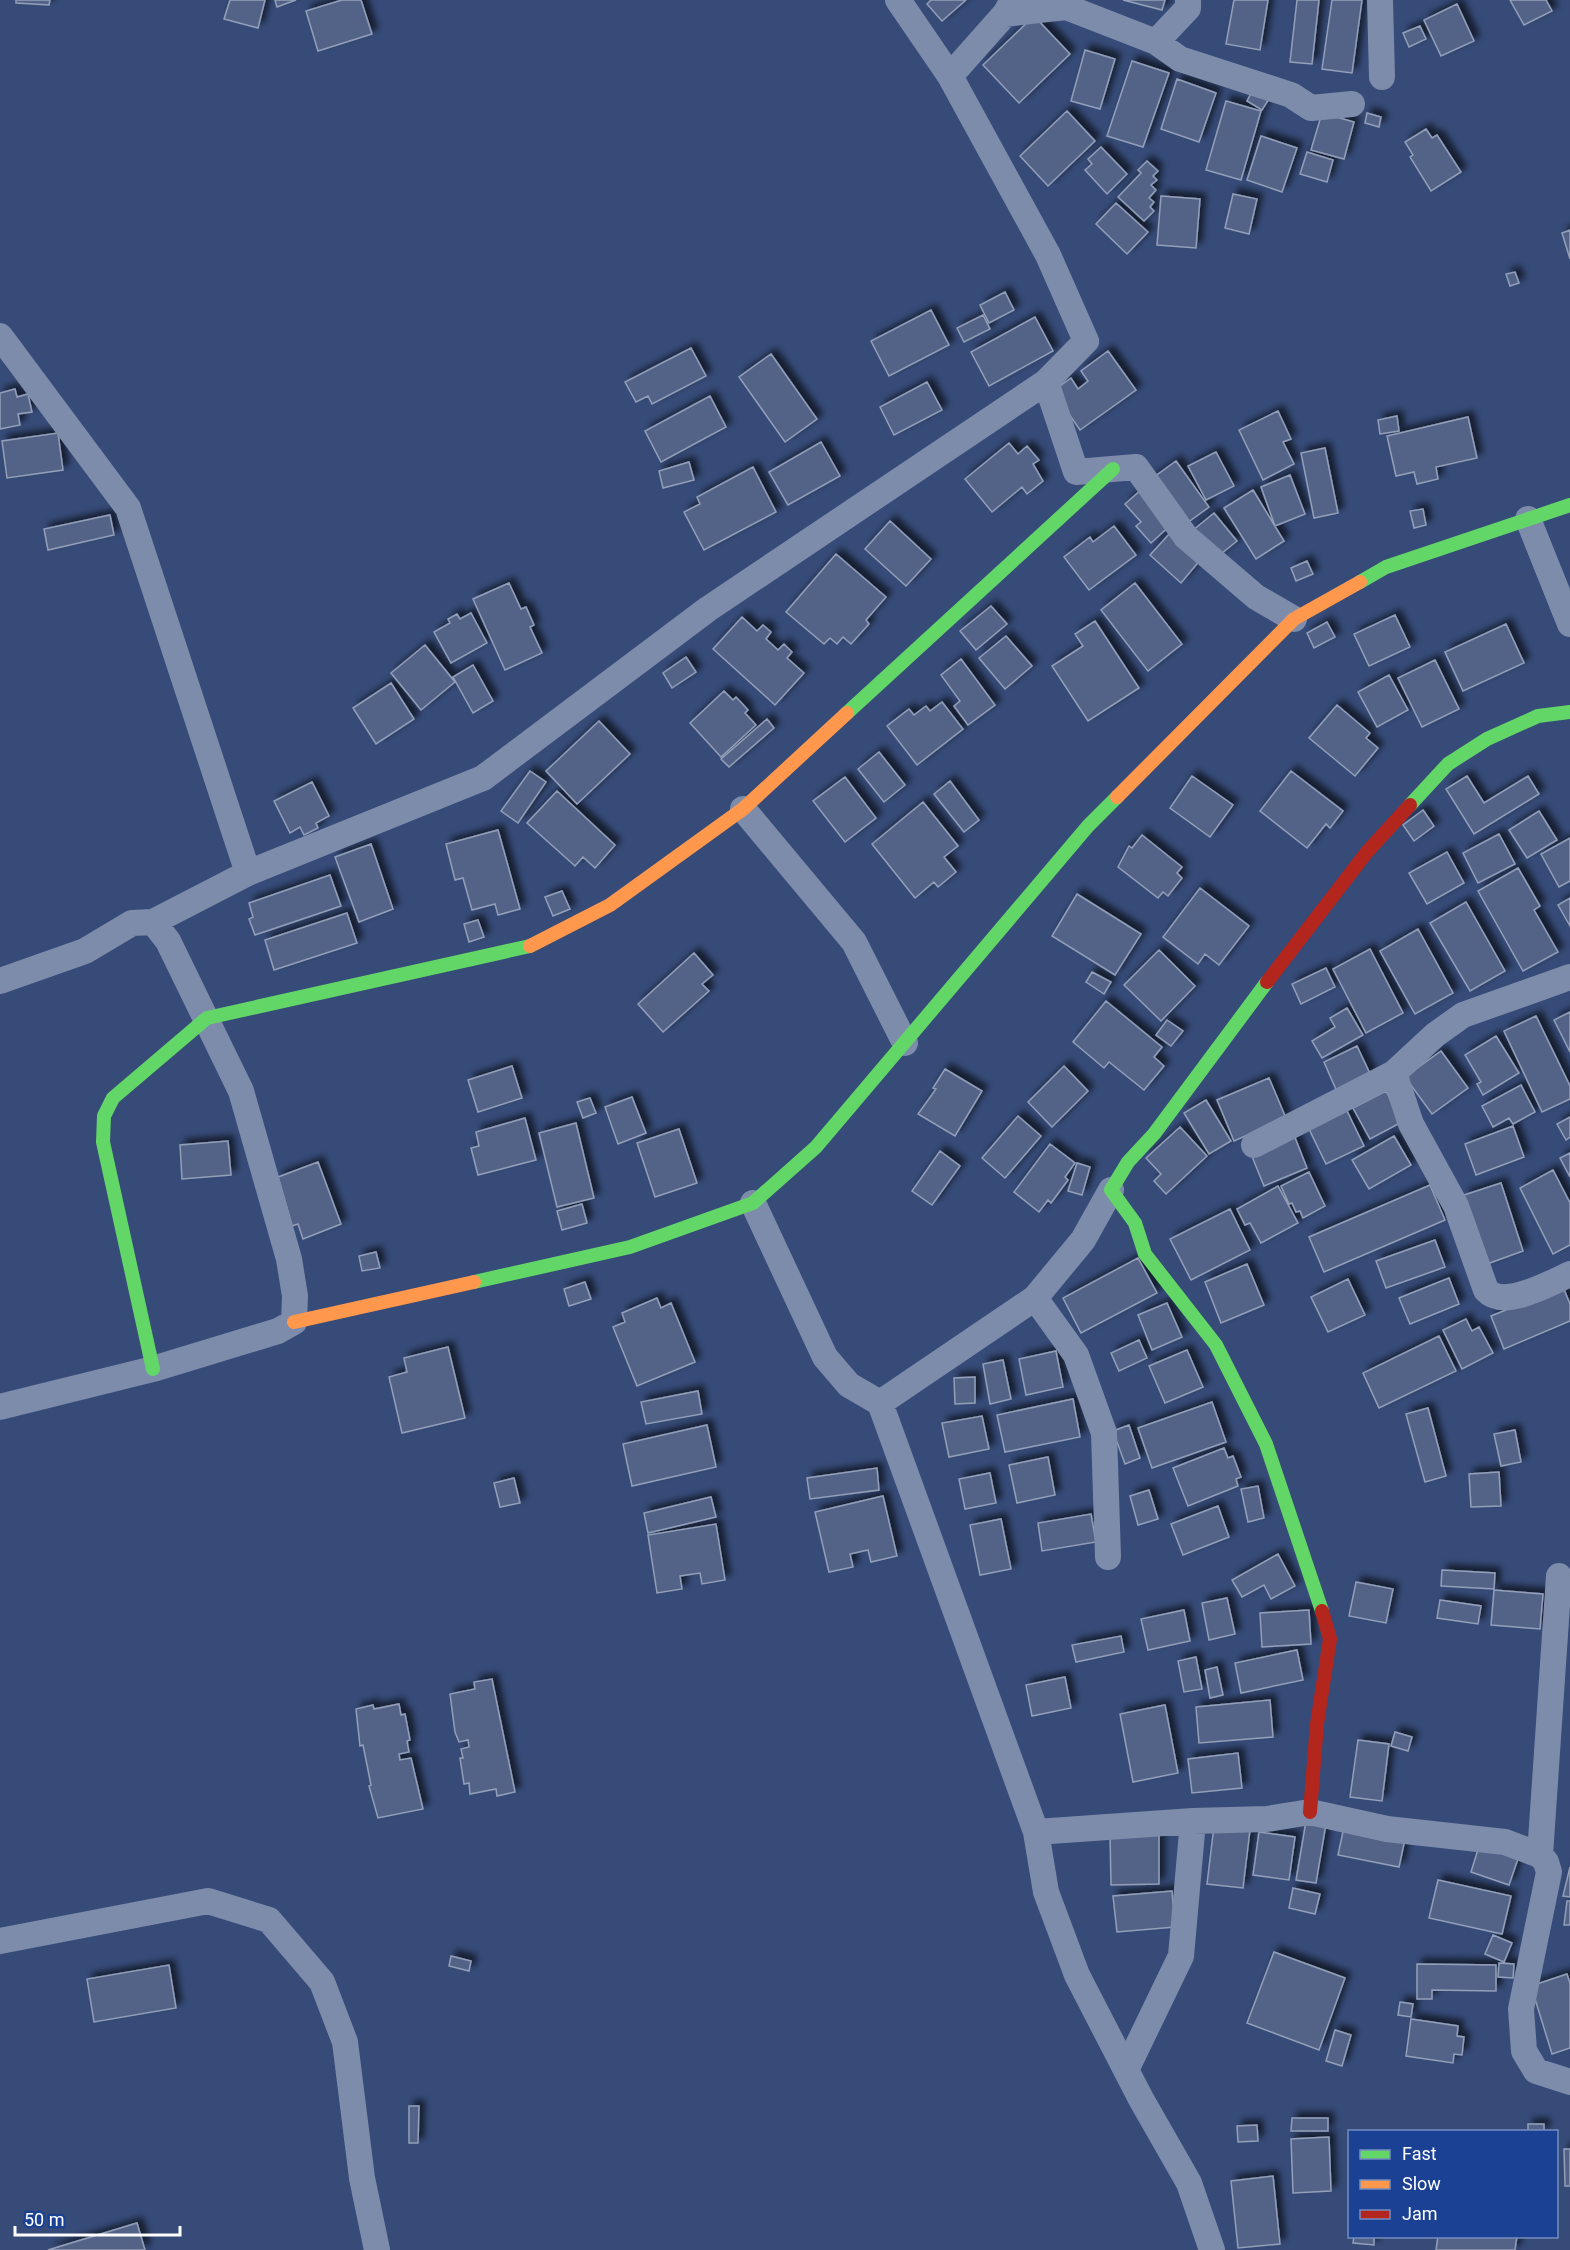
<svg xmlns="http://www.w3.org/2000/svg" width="1570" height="2250" font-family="Roboto,sans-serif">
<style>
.building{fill:#536487;stroke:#939fb9;stroke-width:1.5;filter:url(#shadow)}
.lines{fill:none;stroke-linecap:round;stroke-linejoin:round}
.street{stroke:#7e8cab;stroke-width:26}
.fast{stroke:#63d668;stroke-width:14}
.slow{stroke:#ff974d;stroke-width:14}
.jam{stroke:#b3261e;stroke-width:14}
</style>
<defs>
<filter id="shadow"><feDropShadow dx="5.5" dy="-5.5" stdDeviation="3" flood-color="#0009"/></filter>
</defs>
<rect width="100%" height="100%" fill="#364b78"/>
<!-- building -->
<path class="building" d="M16 0H50L49 5 16 3Z
M230 0H265L258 28 224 19Z
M275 0H296L277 7Z
M342 0H361L372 34 318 51 306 11Z
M931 0H966L942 21 927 4Z
M1123 0H1165L1162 10Z
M1234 0H1268L1260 50 1226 44Z
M1297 0H1319L1312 64 1290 62Z
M1332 0H1362L1352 73 1322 69Z
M1510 0H1546L1552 11 1524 25Z
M1457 4 1474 41 1441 56 1424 20Z
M1034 16 1070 54 1019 103 983 65Z
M1420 26 1426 39 1409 47 1403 33Z
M1085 50 1115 59 1100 109 1071 101Z
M1132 61 1169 73 1143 147 1107 136Z
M1177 79 1216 93 1199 142 1161 129Z
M1253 90 1269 99 1262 110 1247 101Z
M1226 101 1261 111 1241 180 1206 170Z
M1067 111 1095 141 1048 186 1020 156Z
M1322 113 1354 122 1344 159 1311 150Z
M1367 113 1381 117 1379 127 1365 123Z
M1426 129 1432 138 1437 135 1461 172 1431 191 1410 157 1413 155 1405 142Z
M1261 136 1297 148 1282 192 1247 180Z
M1101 147 1127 174 1107 194 1085 170 1092 164 1088 159Z
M1307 152 1333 160 1327 182 1300 174Z
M1147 161 1158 171 1153 176 1157 180 1151 185 1156 190 1149 198 1154 202 1150 207 1154 211 1144 221 1118 197 1141 173 1138 170Z
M1233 194 1257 199 1249 234 1225 228Z
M1161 196 1200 199 1196 248 1157 245Z
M1116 203 1148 232 1127 254 1096 224Z
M1570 230V259L1562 233Z
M1515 272 1519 283 1510 286 1506 274Z
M1005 292 1014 310 989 323 980 305Z
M931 310 949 345 889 376 871 341Z
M983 315 990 329 964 342 957 328Z
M1035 317 1053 351 989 386 971 352Z
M691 348 706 376 652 404 648 396 636 402 625 382Z
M1108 351 1136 390 1080 430 1053 391 1071 378 1078 389 1088 381 1081 371Z
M771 354 817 419 785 442 739 377Z
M927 382 942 410 894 435 880 407Z
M15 389 17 397 28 394 32 412 18 414 20 425 0 429V393Z
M710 396 726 427 661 462 645 431Z
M1278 411 1291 439 1283 442 1294 464 1263 480 1239 430Z
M1397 416 1399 431 1380 434 1378 420Z
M1468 417 1477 458 1436 467 1438 479 1417 484 1414 472 1396 476 1387 436Z
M58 433 63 470 7 478 2 441Z
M821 442 840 476 788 505 769 472Z
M1009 443 1018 454 1027 446 1039 460 1033 464 1043 481 1027 494 1022 487 992 512 965 479Z
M1325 448 1338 513 1314 518 1301 453Z
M1216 452 1234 486 1206 500 1188 466Z
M1176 461 1209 507 1183 526 1150 480Z
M689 462 694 480 663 488 659 471Z
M753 467 776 512 704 550 684 512 700 504 697 497Z
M1290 475 1305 514 1275 526 1261 487Z
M1141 490 1172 524 1151 543 1136 526 1141 522 1125 504Z
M1253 490 1284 541 1256 559 1224 508Z
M1423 509 1426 525 1414 528 1410 511Z
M1214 513 1237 541 1216 558 1192 531Z
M110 515 114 535 48 550 44 529Z
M890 521 931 559 906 586 865 549Z
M1114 526 1136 555 1089 590 1064 557 1090 537 1093 542Z
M1171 532 1201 559 1181 583 1150 555Z
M836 554 886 597 866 620 869 624 851 644 843 637 837 644 830 638 824 644 786 612Z
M1307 561 1313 574 1296 581 1291 568Z
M509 583 521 609 526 607 534 625 530 627 542 653 505 670 473 599Z
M1135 583 1182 644 1148 671 1101 610Z
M991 606 1007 624 976 650 960 631Z
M471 613 487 643 451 663 434 632 450 623 448 619 457 614 460 619Z
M1395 615 1410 647 1369 666 1354 634Z
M742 617 757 631 763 625 771 632 766 639 778 650 784 644 792 652 787 658 804 673 775 705 713 649Z
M1095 621 1139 688 1088 721 1052 666 1083 646 1075 634Z
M1327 622 1335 637 1314 648 1307 633Z
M1506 624 1524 663 1463 691 1445 652Z
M1006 636 1032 666 1005 689 979 658Z
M425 645 455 682 421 710 391 673Z
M686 657 696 672 672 688 663 673Z
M961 659 995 705 968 725 954 706 960 701 941 675Z
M1435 660 1459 709 1422 727 1398 678Z
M473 665 493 701 473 713 453 677Z
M1389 675 1408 710 1377 727 1358 692Z
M391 683 414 719 376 744 353 708Z
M724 691 733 700 736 697 748 710 745 713 756 725 721 757 690 723Z
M942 702 963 729 917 765 887 726 909 709 914 715 926 706 930 711Z
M1337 705 1370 733 1366 738 1378 748 1355 776 1309 738Z
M767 719 774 728 729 767 721 759Z
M599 721 630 754 577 804 546 771Z
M879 752 905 785 884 802 858 769Z
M530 771 546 782 518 823 501 811Z
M1291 771 1343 811 1330 828 1326 824 1307 848 1260 811Z
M1192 776 1233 805 1210 837 1170 808Z
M1467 776 1484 803 1528 776 1539 794 1474 834 1446 789Z
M845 777 876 818 845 842 813 801Z
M950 781 979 820 964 832 934 794Z
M312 782 329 816 316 823 318 828 304 835 300 827 290 833 274 801Z
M557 791 615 845 595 868 583 857 575 866 527 823Z
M923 802 958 846 944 857 956 872 938 887 934 882 915 898 872 844Z
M1423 810 1434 826 1414 841 1403 825Z
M1539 811 1557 840 1527 858 1509 830Z
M498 830 520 909 498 915 495 904 472 910 463 878 455 880 446 844Z
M1499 834 1515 864 1478 883 1463 853Z
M1142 835 1182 867 1177 873 1182 878 1168 896 1163 892 1158 898 1118 867 1129 846 1132 848Z
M1570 838V881L1559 887 1541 854Z
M371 844 393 909 359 922 335 857Z
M1447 852 1464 883 1427 904 1409 873Z
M1518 868 1540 906 1534 910 1558 952 1523 971 1478 891Z
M330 875 341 906 255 935 249 919 253 917 249 903Z
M1200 888 1249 926 1219 965 1205 954 1198 964 1163 937Z
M562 891 570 909 553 916 545 897Z
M1077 894 1141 934 1115 975 1052 936Z
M1570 898V926L1558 905Z
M1466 902 1505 971 1470 991 1430 923Z
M347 913 357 943 274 970 265 940Z
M478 920 484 937 469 942 464 924Z
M1418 929 1453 993 1415 1014 1380 951Z
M1370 949 1403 1013 1366 1033 1333 969Z
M1159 950 1195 986 1161 1021 1124 985Z
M694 953 713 975 702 984 709 991 663 1032 638 1004Z
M1326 968 1335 987 1301 1004 1292 984Z
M1092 972 1111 982 1104 994 1086 982Z
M1106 1001 1162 1047 1154 1057 1164 1066 1144 1090 1109 1062 1104 1068 1073 1042Z
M1347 1008 1363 1035 1322 1058 1312 1041 1335 1027 1330 1018Z
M1570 1012V1052L1554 1020Z
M1536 1016 1570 1086V1099L1542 1112 1504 1031Z
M1167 1020 1183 1031 1171 1046 1156 1035Z
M1496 1036 1519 1073 1483 1095 1477 1084 1481 1082 1465 1055Z
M1357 1046 1372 1078 1338 1094 1324 1062Z
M1441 1051 1468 1088 1432 1114 1405 1077Z
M512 1066 522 1098 478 1112 468 1080Z
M1064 1066 1088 1091 1052 1127 1028 1102Z
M945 1069 982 1091 955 1136 918 1114 936 1089 933 1088Z
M1269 1078 1286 1118 1234 1141 1217 1100Z
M1521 1085 1535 1112 1513 1124 1509 1118 1493 1127 1482 1106Z
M1386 1091 1402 1122 1370 1139 1353 1108Z
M632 1097 646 1133 618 1144 605 1107Z
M590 1098 596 1113 583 1118 577 1102Z
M1206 1100 1231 1141 1209 1154 1184 1113Z
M1347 1111 1364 1146 1326 1164 1309 1129Z
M1018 1116 1041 1136 1005 1178 982 1158Z
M1570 1117V1137L1566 1140 1557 1124Z
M525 1118 536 1160 478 1175 471 1148 479 1146 476 1132Z
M576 1123 594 1198 557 1207 539 1133Z
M1513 1126 1524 1157 1476 1175 1465 1144Z
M1180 1127 1207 1156 1166 1194 1154 1181 1161 1174 1146 1158Z
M679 1129 697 1183 655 1197 637 1143Z
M1294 1135 1307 1168 1264 1186 1251 1154Z
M1394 1136 1411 1165 1369 1189 1352 1160Z
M228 1141 231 1175 182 1179 180 1145Z
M1050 1144 1075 1163 1065 1177 1068 1180 1051 1203 1048 1200 1039 1212 1014 1192Z
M940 1151 960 1166 932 1205 912 1191Z
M1570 1153V1177L1560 1158Z
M318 1162 341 1224 303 1239 298 1224 292 1226 278 1177Z
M1077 1163 1090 1167 1082 1195 1068 1191Z
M1553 1170 1570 1203V1245L1553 1254 1520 1188Z
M1309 1172 1325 1206 1303 1218 1300 1211 1296 1212 1292 1203 1289 1204 1281 1186Z
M1501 1183 1523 1251 1487 1264 1464 1195Z
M1430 1185 1445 1220 1324 1272 1309 1237Z
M1278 1186 1298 1223 1261 1243 1250 1223 1245 1225 1237 1209Z
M582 1204 587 1223 562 1230 557 1211Z
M1230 1209 1250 1250 1191 1280 1170 1239Z
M1435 1240 1445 1267 1386 1288 1376 1261Z
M376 1252 380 1268 362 1271 359 1256Z
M1138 1258 1157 1293 1081 1333 1063 1298Z
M1247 1264 1264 1305 1221 1323 1205 1282Z
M1449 1278 1459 1304 1410 1324 1399 1298Z
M1348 1279 1365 1315 1328 1332 1311 1297Z
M585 1282 591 1299 569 1306 564 1289Z
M1563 1287 1570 1304V1321L1504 1349 1491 1316Z
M657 1298 661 1308 671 1303 695 1362 637 1386 613 1327 625 1322 622 1313Z
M1167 1303 1182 1337 1152 1350 1138 1315Z
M1466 1319 1472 1331 1479 1327 1493 1353 1462 1369 1443 1330Z
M1439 1336 1456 1371 1379 1408 1363 1373Z
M1139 1340 1147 1358 1119 1371 1111 1353Z
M448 1347 465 1418 402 1433 389 1377 407 1372 404 1358Z
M1187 1350 1203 1387 1165 1403 1149 1366Z
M1056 1351 1063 1387 1026 1395 1019 1359Z
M1003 1360 1011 1399 990 1404 983 1364Z
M975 1377V1403L955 1404 954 1378Z
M698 1391 702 1414 646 1424 641 1402Z
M1073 1399 1080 1437 1005 1452 997 1415Z
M1212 1402 1226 1442 1152 1468 1138 1428Z
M1428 1408 1446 1476 1425 1482 1406 1414Z
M982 1416 989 1449 949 1457 942 1423Z
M707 1425 716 1467 632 1486 623 1444Z
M1129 1425 1140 1458 1125 1464 1113 1431Z
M1515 1430 1521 1462 1501 1466 1494 1434Z
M1224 1448 1228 1458 1233 1456 1241 1477 1236 1479 1238 1486 1188 1506 1173 1468Z
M1048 1457 1055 1495 1017 1503 1009 1465Z
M877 1468 879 1490 810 1499 807 1478Z
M1499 1472 1501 1506 1471 1507 1469 1474Z
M990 1473 996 1503 965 1509 959 1479Z
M514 1478 520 1503 500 1507 494 1483Z
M1258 1486 1264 1518 1248 1522 1241 1489Z
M1149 1490 1158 1519 1138 1525 1130 1496Z
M883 1496 897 1556 871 1562 868 1550 850 1554 853 1567 829 1572 815 1512Z
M711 1497 716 1517 648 1533 644 1513Z
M1218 1506 1229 1537 1183 1555 1171 1524Z
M1091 1514 1096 1542 1042 1551 1038 1523Z
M1001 1519 1011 1569 980 1575 970 1525Z
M716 1524 725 1580 702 1584 700 1573 680 1576 682 1589 657 1593 648 1535Z
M1278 1554 1295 1586 1271 1599 1264 1585 1242 1597 1232 1580Z
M1442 1570 1495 1573 1494 1589 1441 1586Z
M1356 1582 1393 1589 1386 1623 1349 1616Z
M1494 1590 1543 1594 1540 1629 1491 1625Z
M1227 1598 1235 1634 1209 1640 1202 1603Z
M1440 1600 1481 1606 1478 1624 1437 1618Z
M1184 1610 1190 1641 1148 1650 1141 1619Z
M1309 1610 1311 1644 1262 1647 1260 1613Z
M1121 1636 1124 1652 1076 1662 1072 1645Z
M1297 1650 1303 1680 1241 1693 1235 1663Z
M1196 1657 1202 1689 1184 1692 1178 1661Z
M1217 1667 1223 1695 1210 1698 1205 1670Z
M1065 1677 1071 1708 1032 1716 1026 1685Z
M492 1679 515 1792 497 1796 496 1789 470 1794 469 1783 464 1784 460 1758H463L461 1749 469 1747 468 1740 459 1742 455 1732 450 1694 475 1689 474 1682Z
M1270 1700 1273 1737 1199 1743 1196 1707Z
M399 1704 401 1715 405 1714 410 1740 407 1741 409 1752 399 1754 400 1760 411 1758 423 1809 378 1818 369 1786 371 1785 363 1745 360 1746 356 1709 373 1705 374 1709Z
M1165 1705 1178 1773 1133 1782 1120 1714Z
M1395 1732 1412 1737 1408 1751 1391 1746Z
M1358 1740 1389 1744 1382 1801 1350 1797Z
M1238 1753 1242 1788 1192 1793 1188 1759Z
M1306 1821 1326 1824 1316 1883 1296 1880Z
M1214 1826 1250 1830 1243 1888 1207 1884Z
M1344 1827 1405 1839 1399 1867 1338 1855Z
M1259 1832 1295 1837 1289 1880 1253 1875Z
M1159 1833V1884L1111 1885 1110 1834Z
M1480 1843 1519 1856 1509 1885 1471 1872Z
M1570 1867V1897L1563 1896Z
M1438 1880 1511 1896 1502 1934 1429 1918Z
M1293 1888 1320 1894 1315 1914 1289 1908Z
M1172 1891 1175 1927 1117 1932 1113 1896Z
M1567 1901H1570V1925H1564Z
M1493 1935 1512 1943 1504 1962 1485 1954Z
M1274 1952 1345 1978 1319 2050 1247 2023Z
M451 1956 471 1961 469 1971 449 1966Z
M1499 1963 1514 1964 1513 1978 1498 1977Z
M1417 1964 1496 1965V1991L1432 1990V1999H1417Z
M169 1965 176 2008 94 2022 87 1979Z
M1567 1974 1570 1983V2048L1552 2054 1531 1986Z
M1400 2002 1413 2004 1411 2017 1398 2015Z
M1411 2019 1458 2026 1457 2036 1464 2037 1462 2055 1454 2054 1453 2063 1406 2056Z
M1335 2030 1351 2035 1342 2066 1326 2061Z
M409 2106H419L418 2143H409Z
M1292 2118H1328V2131H1291Z
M1528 2124H1544V2132H1528Z
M1257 2125 1258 2141 1238 2142 1237 2126Z
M1329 2137 1331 2191 1293 2193 1291 2139Z
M1564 2149H1570V2186H1565Z
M1273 2176 1280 2244 1238 2248 1231 2181Z
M137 2223 145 2250H48Z
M1354 2236H1374V2245L1353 2243Z
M1438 2236H1517L1515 2250H1436Z"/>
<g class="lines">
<!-- street -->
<path class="street" d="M898 0 950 76 1048 255 1086 341 1046 382 1076 472 1136 467 1186 537 1256 597 1294 619
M1380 0 1382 77
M1005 14 1066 7 1156 42 1188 8V0
M1156 42 1180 59 1291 95 1311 108 1352 104
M950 76 1005 14 1013 0
M0 336 128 508 248 873
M1528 519 1570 624
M743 809 854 942 905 1043
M153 922 248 873 483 778 708 609 1046 382
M0 981 85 951 132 923 153 922 168 941 241 1091 289 1259 295 1296 294 1322 278 1331 153 1369 0 1407
M1394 1073 1411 1124 1456 1206 1486 1290C1504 1310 1550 1283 1570 1274
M1254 1145 1394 1073 1435 1035 1463 1015 1570 977
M753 1203 825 1357 849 1385 880 1403 1035 1298 1083 1240 1111 1190
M1035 1298 1076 1355 1104 1433 1108 1557
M880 1403 1036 1832 1046 1892 1077 1975 1141 2099 1189 2183 1212 2250
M1036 1832 1193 1821 1267 1819 1310 1812 1387 1829 1505 1842 1540 1855 1546 1862 1549 1872 1521 2009 1524 2051 1536 2071 1570 2082
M1540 1855 1559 1576
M0 1941 208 1901 269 1920 322 1982 345 2042 362 2178 377 2250
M1126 2070 1181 1956 1193 1821"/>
<!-- fast -->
<path class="fast" d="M1360 582 1386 567 1570 505
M847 713 1113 469
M1410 805 1448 764 1487 739 1538 716 1570 712
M1267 982 1154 1134 1128 1162 1111 1190 1135 1223 1145 1254 1216 1345 1266 1444 1322 1611
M474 1282 630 1247 753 1203 816 1147 1088 826 1117 797
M153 1369 103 1142 104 1116 113 1098 207 1018 530 946"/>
<!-- slow -->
<path class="slow" d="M1117 797 1294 619 1360 582
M530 946 610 905 743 809 847 713
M294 1322 474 1282"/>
<!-- jam -->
<path class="jam" d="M1267 982 1367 852 1410 805
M1310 1812 1317 1724 1330 1639 1322 1611"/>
</g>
<!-- legend -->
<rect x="1348" y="2130" width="210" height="108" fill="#1a4194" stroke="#768dbf" stroke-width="1.5"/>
<rect x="1360" y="2150" width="30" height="9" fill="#63d668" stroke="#768dbf" stroke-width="1.5"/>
<text x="1402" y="2160" font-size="18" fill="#ffffff">Fast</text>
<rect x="1360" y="2180" width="30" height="9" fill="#ff974d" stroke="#768dbf" stroke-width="1.5"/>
<text x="1402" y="2190" font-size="18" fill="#ffffff">Slow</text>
<rect x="1360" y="2210" width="30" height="9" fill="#b3261e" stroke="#768dbf" stroke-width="1.5"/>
<text x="1402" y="2220" font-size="18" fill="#ffffff">Jam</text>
<!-- scale -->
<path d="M15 2226v9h165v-9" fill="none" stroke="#ffffff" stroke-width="3"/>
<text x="24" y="2226" font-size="18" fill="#ffffff" stroke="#1a4194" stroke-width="4.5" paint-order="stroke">50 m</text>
</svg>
